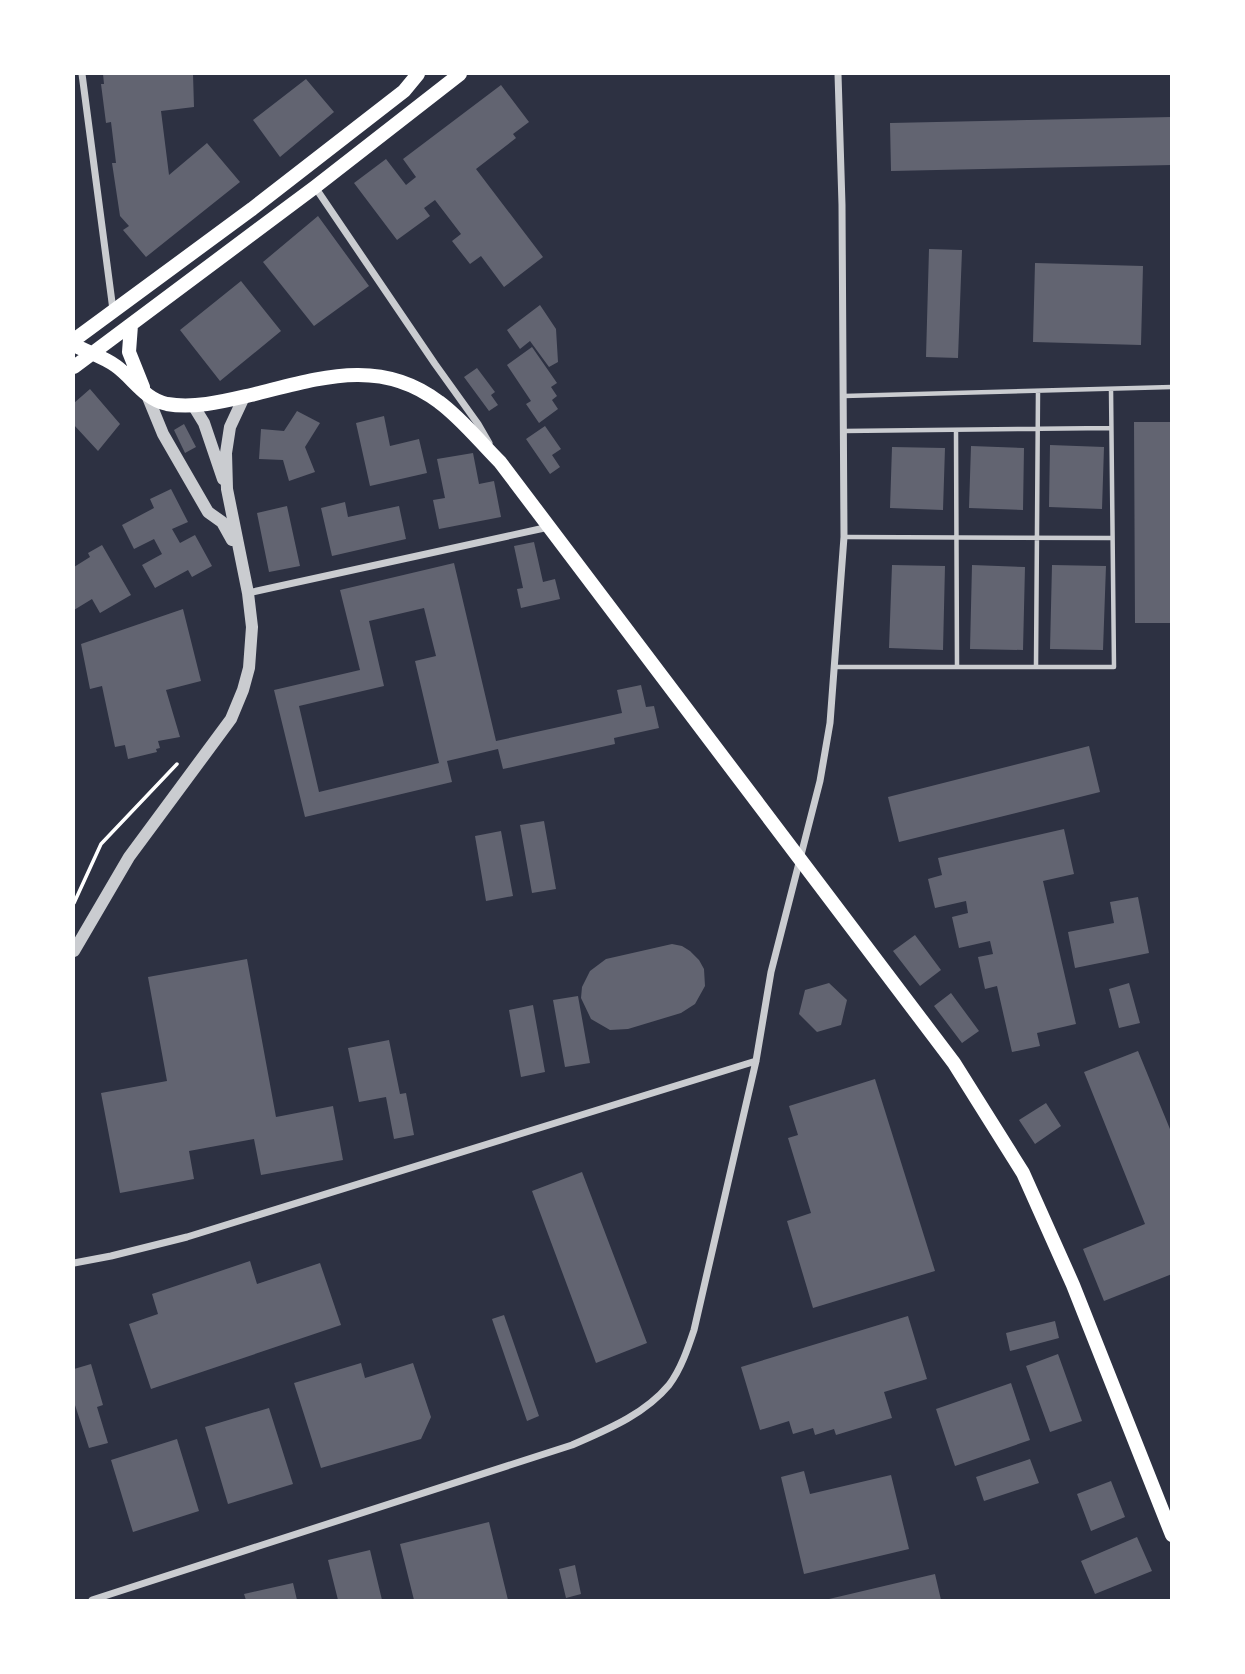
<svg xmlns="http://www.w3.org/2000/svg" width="1245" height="1674" font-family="Manrope,sans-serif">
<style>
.building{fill:#626471;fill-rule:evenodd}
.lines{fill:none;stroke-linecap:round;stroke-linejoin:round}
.path{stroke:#fff;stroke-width:3.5}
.service{stroke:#caccd0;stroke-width:4.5}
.minor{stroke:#caccd0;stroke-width:7}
.tertiary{stroke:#caccd0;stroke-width:12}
.secondary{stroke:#fff;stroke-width:14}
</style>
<rect width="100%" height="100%" fill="#2d3142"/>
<!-- building -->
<path class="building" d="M103 74H193L194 107 161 111 169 175 207 143 240 182 146 257 123 230 129 226 120 216 112 163H116L111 122 106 123 101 84H104Z
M306 79 334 112 280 157 253 120Z
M501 85 529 122 513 134 516 138 476 169 543 257 504 287 481 256 470 264 452 241 461 234 435 200 424 208 430 216 397 240 354 183 386 159 406 185 416 177 403 159Z
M1172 117V165L891 171 890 123Z
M318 216 369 286 314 326 263 262Z
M929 249 962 250 958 358 926 357Z
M1035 263 1143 266 1141 345 1033 342Z
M241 281 281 331 220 381 180 330Z
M540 305 556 329 558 362 549 367 530 341 520 349 507 330Z
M532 347 557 383 551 387 557 396 552 400 558 409 539 423 526 404 531 401 507 365Z
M477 368 495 392 491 395 498 405 489 411 464 377Z
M90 389 120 424 98 451 74 425V403Z
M297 411 320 423 305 447 315 472 289 481 283 460 259 459 261 429 284 431Z
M384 416 390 446 419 439 427 473 370 486 356 423Z
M1134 422H1172V623H1135Z
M184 424 196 447 185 453 174 430Z
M545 426 561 449 552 455 560 467 550 474 526 439Z
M1050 445 1104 447 1102 509 1049 507Z
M971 446 1024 448 1023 510 969 508Z
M892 447 945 448 943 510 890 508Z
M473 453 479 484 494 481 501 517 439 529 433 500 445 498 437 459Z
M171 489 188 522 172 529 180 543 195 535 212 566 192 577 188 570 155 588 142 565 162 554 154 539 134 549 122 525 154 508 150 499Z
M345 502 348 517 399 506 406 539 332 556 321 508Z
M287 506 300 566 269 572 257 513Z
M534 542 543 582 555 579 560 599 521 608 517 589 523 588 514 546Z
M102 545 131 595 100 613 92 599 74 610V567L90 557 88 553Z
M454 563 496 741 622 713 617 690 641 685 646 707 654 706 659 728 614 738 615 744 503 769 498 749 447 761 452 782 305 817 274 690 360 670 340 590ZM424 608 436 656 415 661 439 763 319 792 299 706 384 686 369 621Z
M892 565 945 566 943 650 889 648Z
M972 565 1025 567 1023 650 970 649Z
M1052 565 1106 566 1103 650 1050 649Z
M183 609 201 681 166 690 180 737 158 741 160 748 156 749 157 752 128 759 125 745 115 747 102 686 90 689 81 644Z
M1089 746 1100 792 899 842 888 797Z
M544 821 556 889 532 893 520 825Z
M1064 829 1074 874 1043 881 1076 1024 1037 1033 1040 1046 1012 1052 997 986 985 989 978 957 993 954 990 941 959 948 952 917 968 913 966 901 935 908 928 879 942 875 938 858Z
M501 831 513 896 486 901 475 836Z
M1138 897 1149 953 1075 968 1068 932 1114 923 1110 902Z
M915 935 941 970 920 986 893 951Z
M672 944 682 946 690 951 699 960 704 969 705 986 695 1004 681 1013 628 1029 610 1030 591 1019 581 998 582 987 590 971 606 959Z
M247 959 276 1117 333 1106 343 1160 261 1175 254 1139 189 1151 194 1179 120 1193 101 1093 167 1081 148 977Z
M829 983 847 1000 841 1025 817 1032 799 1014 805 990Z
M1129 983 1140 1023 1119 1028 1109 989Z
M951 993 979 1031 962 1043 934 1006Z
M578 996 590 1063 565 1067 553 1000Z
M533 1005 545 1072 521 1077 509 1010Z
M389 1040 400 1094 406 1093 414 1135 394 1139 386 1097 359 1102 348 1048Z
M1138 1051 1172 1134V1274L1104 1301 1083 1249 1145 1224 1084 1072Z
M875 1079 935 1271 813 1308 787 1221 811 1213 788 1138 798 1135 789 1106Z
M1046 1103 1061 1126 1035 1144 1019 1120Z
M582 1172 647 1343 596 1363 532 1191Z
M250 1261 257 1284 320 1263 341 1325 151 1389 129 1324 158 1314 152 1294Z
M504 1315 539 1416 527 1421 492 1319Z
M908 1316 927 1379 884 1392 892 1418 836 1435 834 1429 815 1435 813 1428 793 1434 789 1421 760 1430 741 1367Z
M1055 1321 1059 1338 1010 1351 1006 1333Z
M1058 1354 1082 1421 1050 1432 1026 1366Z
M361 1363 365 1378 413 1363 431 1417 421 1439 321 1468 294 1383Z
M91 1364 103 1405 97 1407 108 1443 89 1448 74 1402V1369Z
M1011 1383 1030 1440 955 1466 936 1409Z
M269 1408 293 1484 228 1504 205 1427Z
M177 1439 199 1511 133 1532 111 1460Z
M1030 1459 1039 1483 984 1501 976 1477Z
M804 1471 810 1494 891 1475 909 1549 804 1574 781 1477Z
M1111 1481 1125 1517 1091 1531 1077 1494Z
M489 1522 508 1600H414L400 1544Z
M1137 1537 1152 1571 1095 1594 1081 1561Z
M370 1550 382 1600H338L328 1560Z
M575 1565 581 1594 566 1598 559 1569Z
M935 1574 941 1600H829V1599Z
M293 1583 297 1600H246L244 1594Z"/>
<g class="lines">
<!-- path -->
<path class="path" d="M74 903 101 844 177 764"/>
<!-- service -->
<path class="service" d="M844 396 1172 387
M956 430 957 667
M844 431 1111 428
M845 537 1112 538
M834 667H1114L1111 389
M1036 667 1038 391"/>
<!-- minor -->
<path class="minor" d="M82 74 113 310
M315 187 435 364 478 424 489 443
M248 593 549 527
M74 1263 111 1256 187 1237 756 1061
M92 1600 572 1445C606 1430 644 1415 669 1385 681 1369 688 1348 694 1330L756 1061 771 972 820 781 830 723 844 537 842 205 838 74"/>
<!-- tertiary -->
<path class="tertiary" d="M147 395 163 434 208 512 222 522 232 540
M193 405 204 423 223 479
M74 951 129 857 231 719 243 690 249 668 252 627 248 593 227 489 226 453 230 427 244 397"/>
<!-- secondary -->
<path class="secondary" d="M131 325 129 352 143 387
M74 340 252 209 404 91 418 74
M74 345C87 352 104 357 116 366 134 379 144 399 167 404 194 409 225 401 251 395 317 379 379 356 439 402 461 418 480 442 500 462L954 1063 1023 1173 1073 1285 1172 1535
M74 367 315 187 460 74"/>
</g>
<!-- border -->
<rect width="1245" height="1674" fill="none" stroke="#ffffff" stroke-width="150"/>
</svg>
